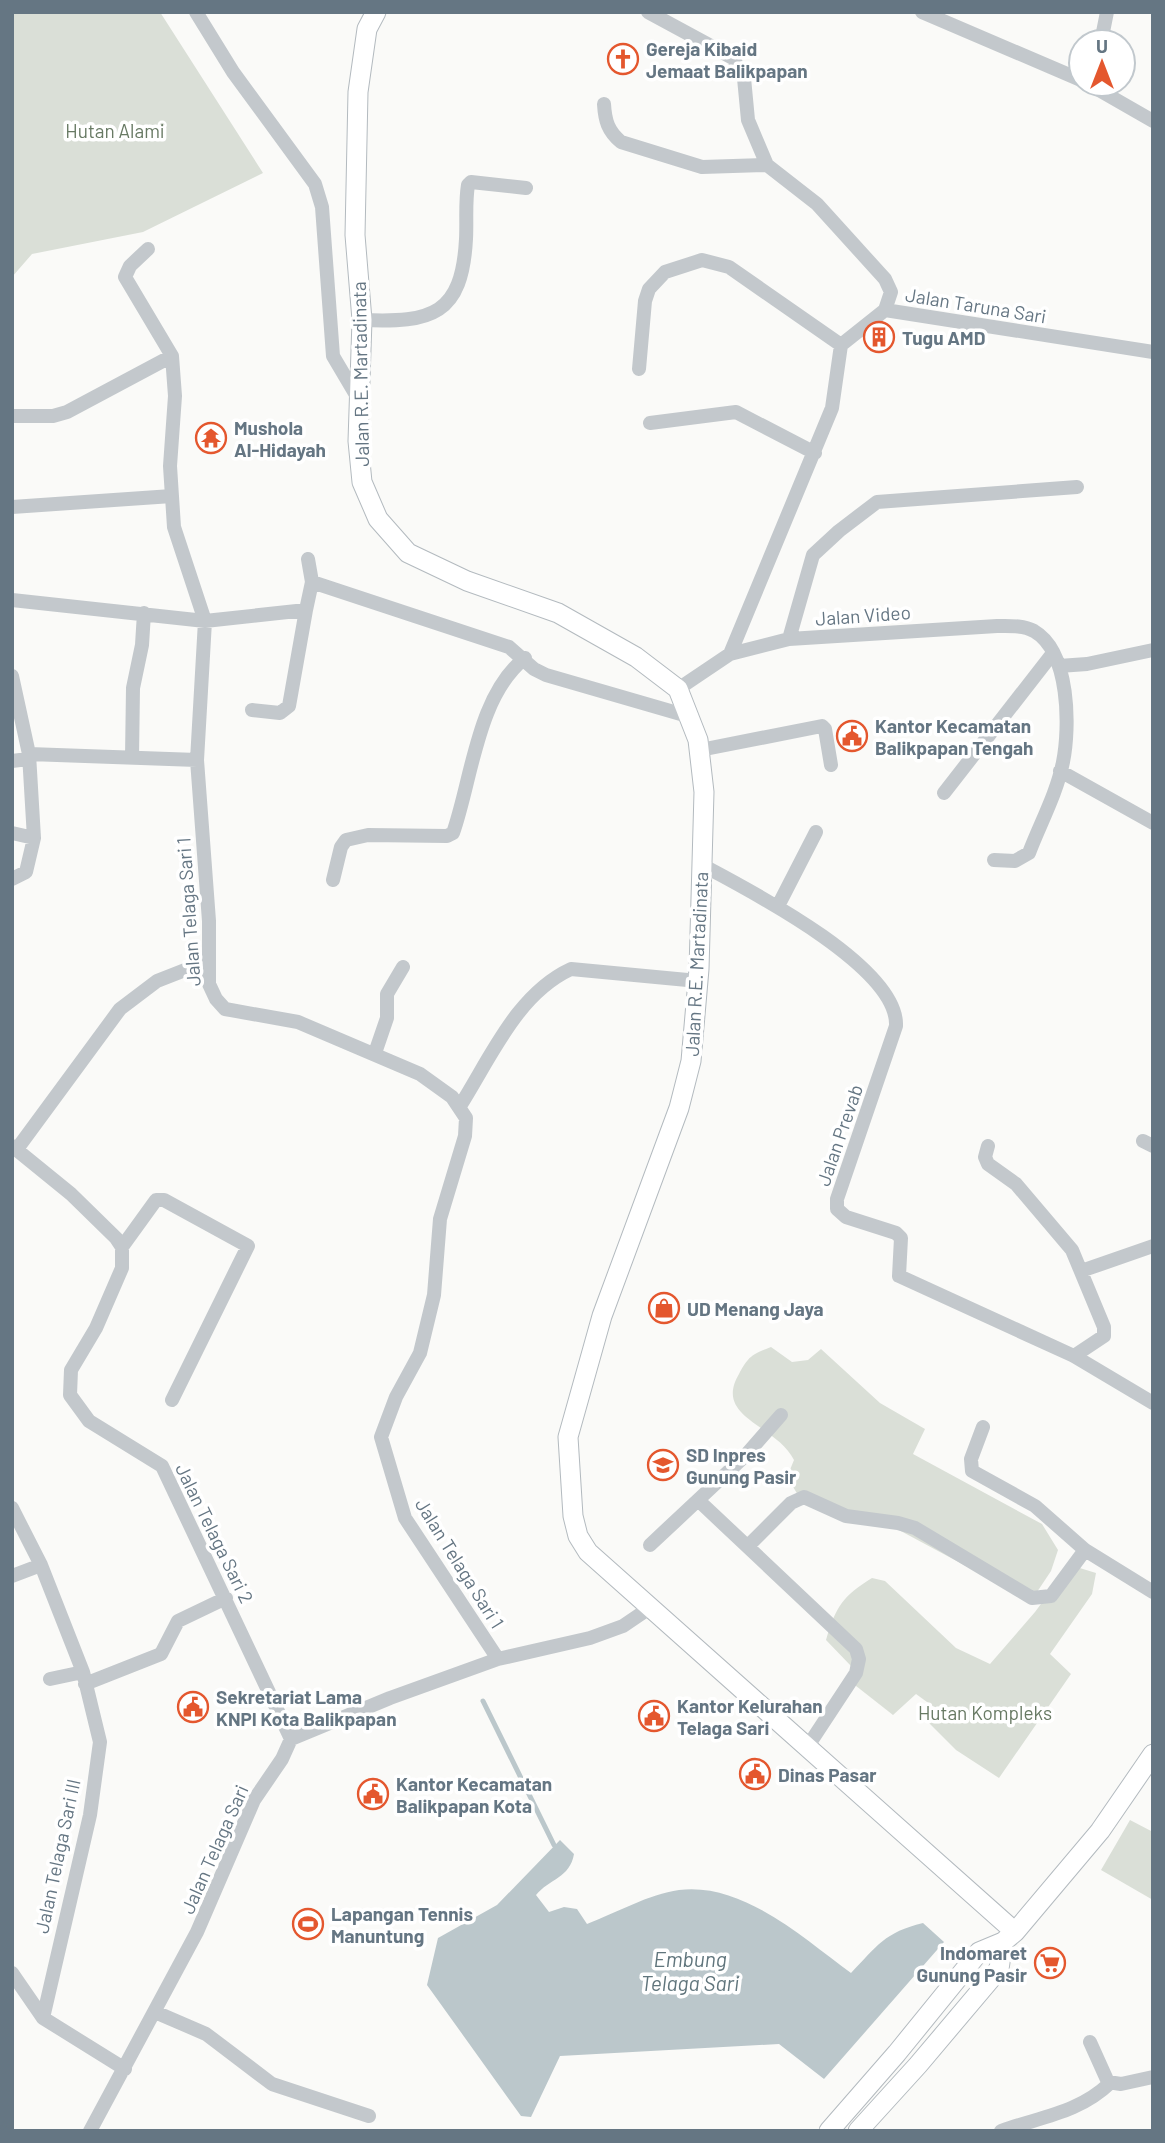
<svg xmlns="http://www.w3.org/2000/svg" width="1165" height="2143" font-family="Barlow,sans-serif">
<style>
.green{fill:#dadfd7}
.water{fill:#bbc7cb}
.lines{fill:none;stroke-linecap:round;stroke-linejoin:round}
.stream{stroke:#bbc7cb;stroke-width:5}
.secondary-casing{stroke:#b3babf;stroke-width:21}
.street{stroke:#c3c8cc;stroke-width:14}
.secondary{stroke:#fff;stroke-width:19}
.labels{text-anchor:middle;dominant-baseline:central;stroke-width:7;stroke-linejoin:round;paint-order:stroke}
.poi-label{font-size:19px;font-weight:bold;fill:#657683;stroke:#fff;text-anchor:start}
.park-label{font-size:19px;fill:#687a64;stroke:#fff}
.street-label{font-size:19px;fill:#657683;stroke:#fff}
.water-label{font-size:21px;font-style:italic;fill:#60757c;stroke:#fff}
</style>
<rect width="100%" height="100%" fill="#fafaf8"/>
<!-- green -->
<path class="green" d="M12 12H160L263 173 143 232 32 254 12 277Z
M771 1347 792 1362 808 1360 821 1349 880 1403 925 1429 913 1454 1042 1524 1058 1550 1051 1571 1031 1601 884 1522 798 1495 787 1477 794 1460C776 1424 713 1418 739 1374 749 1356 751 1355 771 1347Z
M1070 1565 1096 1573 1092 1594 1050 1654 1071 1674 999 1778 956 1750 927 1721 938 1710 916 1694 893 1715 851 1682V1666L826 1640C836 1606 843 1596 872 1578L885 1581 956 1648 990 1664 1035 1612Z
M1130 1820 1153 1832V1900L1101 1870Z"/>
<!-- water -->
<path class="water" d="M560 1840 574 1854C570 1878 549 1879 536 1895L549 1912 564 1907 577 1909 587 1924C616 1913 649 1894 679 1890 743 1882 803 1938 851 1973 877 1946 885 1932 923 1923L944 1942 824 2079 779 2044 560 2056 531 2117 521 2116 427 1985 438 1938 497 1905Z"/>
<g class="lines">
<!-- stream -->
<path class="stream" d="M483 1701 554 1845"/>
<!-- secondary casing -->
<g class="secondary-casing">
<path id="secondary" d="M376 12 367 29 358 92 355 235 362 320 358 441 362 482 378 519 408 553 467 581 558 613 636 657 678 689 698 740 704 792 699 969 691 1061 679 1108 602 1316 568 1437 573 1516 578 1536 588 1552 1015 1932
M829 2131 897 2053 979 1952 1003 1942 1015 1932 1100 1831 1153 1754
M858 2131 918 2065 999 1969 1003 1942"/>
</g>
<!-- street -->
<path class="street" d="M196 12 233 72 315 184 322 207 333 356 359 400
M922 12 1081 80
M1101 42 1107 12
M1092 86 1153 121
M604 104C605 121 608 131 621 142L702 167 767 165 748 120 744 78 733 58 648 12
M767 165 817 204 885 279 891 292 885 310
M148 249 130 266 125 277 172 356
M362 320C432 323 462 315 466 239 467 221 465 203 468 185L471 182 526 188
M639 369 645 301 649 289 665 272 702 260 729 267 841 345
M12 416H53L67 412 172 356 175 396 170 466 174 527 205 621 197 760 209 921V984L216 999 225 1009 298 1022 420 1074 452 1097 466 1118 465 1136 440 1219 434 1295 420 1353 396 1397 381 1437 405 1518 498 1659
M650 423 736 412 815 453
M12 507 172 496
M312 582 509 647 534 669 546 675 691 717
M12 600 205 621 306 610 289 706 280 713 252 710
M306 610 312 582 308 559
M789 639 813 555 839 531 877 502 1077 487
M730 654 832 408 841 345 885 310 1153 352
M1059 666 1087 664 1153 650
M12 676 29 754
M678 689 730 654 789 639 997 626C1009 626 1023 625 1034 631 1070 652 1070 727 1063 762 1057 793 1040 824 1029 853L1015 861 994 860
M700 750 822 726 825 729 831 765
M132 757 133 688 142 645 144 613
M12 761 28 759
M1060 771 1153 823
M944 793 1053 653
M12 833 34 838
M702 865C749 890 899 967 896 1026L837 1199V1209L846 1217 896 1233 901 1238 899 1276 1074 1356 1153 1403
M12 879 26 872 34 838 29 754 197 760
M333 880 341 847 346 840 368 835 447 836 453 833C472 779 477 696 525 658
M778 906 816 832
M375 1053 387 1018V994L403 967
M460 1106C491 1057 517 994 571 969L698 981
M1143 1141 1153 1146
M12 1146 71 1194 116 1238 122 1247V1268L96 1328 71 1370 70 1395 89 1421 162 1466 291 1739
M988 1146 985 1157 988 1164 1016 1184 1072 1250 1104 1327V1336L1074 1356
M17 1149 120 1009 157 981 208 961
M122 1247 156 1200H164L248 1246 172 1400
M1081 1271 1153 1246
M781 1415 745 1456 698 1500 856 1649 859 1659 856 1673 808 1746
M983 1427 971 1459 972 1471 1035 1506 1085 1550 1153 1592
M12 1508 41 1565 83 1672 100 1742 90 1815 43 2018 125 2069
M650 1545 698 1500
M748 1546 791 1503 804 1497 846 1516 898 1523 915 1528 1032 1598 1051 1596 1085 1550
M12 1576 41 1565
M50 1679 83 1672
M85 1684 161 1654 178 1621 226 1598
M12 1973 43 2018
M155 2012 206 2034 272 2084 369 2116
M1090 2042 1108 2082 1121 2084 1153 2077
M90 2131 197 1932 254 1800 282 1759 291 1739 390 1698 498 1659 590 1638 623 1626 651 1607
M1001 2131C1040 2117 1079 2113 1110 2083"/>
<!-- secondary -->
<use href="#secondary" class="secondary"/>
</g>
<!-- icons -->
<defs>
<g id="church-ring" transform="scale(1.575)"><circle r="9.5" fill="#fff" stroke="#e4572e" stroke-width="1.5"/><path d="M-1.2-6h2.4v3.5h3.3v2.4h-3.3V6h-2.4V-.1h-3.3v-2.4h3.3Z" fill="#e4572e"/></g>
<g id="building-ring" transform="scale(1.575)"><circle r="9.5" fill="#fff" stroke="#e4572e" stroke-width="1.5"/><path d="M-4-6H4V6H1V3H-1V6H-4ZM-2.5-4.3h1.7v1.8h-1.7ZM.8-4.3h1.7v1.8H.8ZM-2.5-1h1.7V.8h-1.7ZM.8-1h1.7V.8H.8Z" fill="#e4572e"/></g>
<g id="temple-ring" transform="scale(1.575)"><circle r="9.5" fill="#fff" stroke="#e4572e" stroke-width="1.5"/><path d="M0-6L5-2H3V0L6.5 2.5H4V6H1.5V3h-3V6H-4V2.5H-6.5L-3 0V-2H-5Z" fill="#e4572e"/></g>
<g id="civic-ring" transform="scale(1.575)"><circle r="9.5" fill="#fff" stroke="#e4572e" stroke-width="1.5"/><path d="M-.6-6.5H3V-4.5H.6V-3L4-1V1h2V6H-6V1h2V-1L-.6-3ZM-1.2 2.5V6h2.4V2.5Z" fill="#e4572e"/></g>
<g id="shop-ring" transform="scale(1.575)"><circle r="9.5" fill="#fff" stroke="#e4572e" stroke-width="1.5"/><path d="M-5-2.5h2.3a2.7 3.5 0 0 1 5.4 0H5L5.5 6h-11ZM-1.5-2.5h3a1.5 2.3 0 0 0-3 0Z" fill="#e4572e"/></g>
<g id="school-ring" transform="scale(1.575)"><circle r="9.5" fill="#fff" stroke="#e4572e" stroke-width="1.5"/><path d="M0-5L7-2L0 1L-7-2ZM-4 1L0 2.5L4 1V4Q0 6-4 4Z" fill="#e4572e"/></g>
<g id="stadium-ring" transform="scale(1.575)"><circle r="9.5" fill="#fff" stroke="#e4572e" stroke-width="1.5"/><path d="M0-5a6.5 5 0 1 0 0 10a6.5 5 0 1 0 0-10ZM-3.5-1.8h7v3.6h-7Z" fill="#e4572e"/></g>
<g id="supermarket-ring" transform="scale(1.575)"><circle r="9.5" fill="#fff" stroke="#e4572e" stroke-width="1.5"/><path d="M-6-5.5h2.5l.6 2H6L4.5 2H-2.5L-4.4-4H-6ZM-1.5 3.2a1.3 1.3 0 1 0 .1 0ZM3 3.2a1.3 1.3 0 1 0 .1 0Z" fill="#e4572e"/></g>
</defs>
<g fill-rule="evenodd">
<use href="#church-ring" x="623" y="59"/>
<use href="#building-ring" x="879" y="337"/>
<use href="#temple-ring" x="211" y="438"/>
<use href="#civic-ring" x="852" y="736"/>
<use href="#shop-ring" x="664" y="1308"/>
<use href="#school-ring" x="663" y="1465"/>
<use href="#civic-ring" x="193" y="1707"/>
<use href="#civic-ring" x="654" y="1716"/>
<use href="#civic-ring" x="755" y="1774"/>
<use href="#civic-ring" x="373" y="1794"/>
<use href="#stadium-ring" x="308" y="1924"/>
<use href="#supermarket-ring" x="1050" y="1963"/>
</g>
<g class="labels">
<!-- poi labels -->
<g class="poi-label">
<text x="646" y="48">Gereja Kibaid<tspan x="646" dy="22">Jemaat Balikpapan</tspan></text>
<text x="902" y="337">Tugu AMD</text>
<text x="234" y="427">Mushola<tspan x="234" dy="22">Al-Hidayah</tspan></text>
<text x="875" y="725">Kantor Kecamatan<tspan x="875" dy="22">Balikpapan Tengah</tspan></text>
<text x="687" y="1308">UD Menang Jaya</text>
<text x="686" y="1454">SD Inpres<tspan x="686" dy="22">Gunung Pasir</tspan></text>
<text x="216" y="1696">Sekretariat Lama<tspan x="216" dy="22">KNPI Kota Balikpapan</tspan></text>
<text x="677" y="1705">Kantor Kelurahan<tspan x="677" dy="22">Telaga Sari</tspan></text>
<text x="778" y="1774">Dinas Pasar</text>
<text x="396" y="1783">Kantor Kecamatan<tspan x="396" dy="22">Balikpapan Kota</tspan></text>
<text x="331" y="1913">Lapangan Tennis<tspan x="331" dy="22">Manuntung</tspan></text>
<text x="1027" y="1952" text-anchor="end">Indomaret<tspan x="1027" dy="22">Gunung Pasir</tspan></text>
</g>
<!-- park labels -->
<g class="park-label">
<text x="115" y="130">Hutan Alami</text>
<text x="985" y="1712">Hutan Kompleks</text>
</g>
<!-- street labels -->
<g class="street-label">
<text transform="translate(976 305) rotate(9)">Jalan Taruna Sari</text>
<text transform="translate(360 374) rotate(-91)">Jalan R.E. Martadinata</text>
<text transform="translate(863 615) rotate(-4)">Jalan Video</text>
<text transform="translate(188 912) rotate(-94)">Jalan Telaga Sari 1</text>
<text transform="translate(696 964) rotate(-87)">Jalan R.E. Martadinata</text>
<text transform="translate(839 1135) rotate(-71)">Jalan Prevab</text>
<text transform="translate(215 1533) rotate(64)">Jalan Telaga Sari 2</text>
<text transform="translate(460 1563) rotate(58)">Jalan Telaga Sari 1</text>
<text transform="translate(214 1849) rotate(-66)">Jalan Telaga Sari</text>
<text transform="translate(57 1856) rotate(-78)">Jalan Telaga Sari III</text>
</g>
<!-- water labels -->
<g class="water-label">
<text x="690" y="1958">Embung<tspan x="690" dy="24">Telaga Sari</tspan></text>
</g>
</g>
<!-- border -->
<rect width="1165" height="2143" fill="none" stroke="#657683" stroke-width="28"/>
<!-- north arrow -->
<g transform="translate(1102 63)"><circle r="33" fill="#ffffff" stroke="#c1c8cd" stroke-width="2"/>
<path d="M0-5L12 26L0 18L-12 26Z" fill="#e4572e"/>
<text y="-10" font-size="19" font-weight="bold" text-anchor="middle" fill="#657683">U</text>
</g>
</svg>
